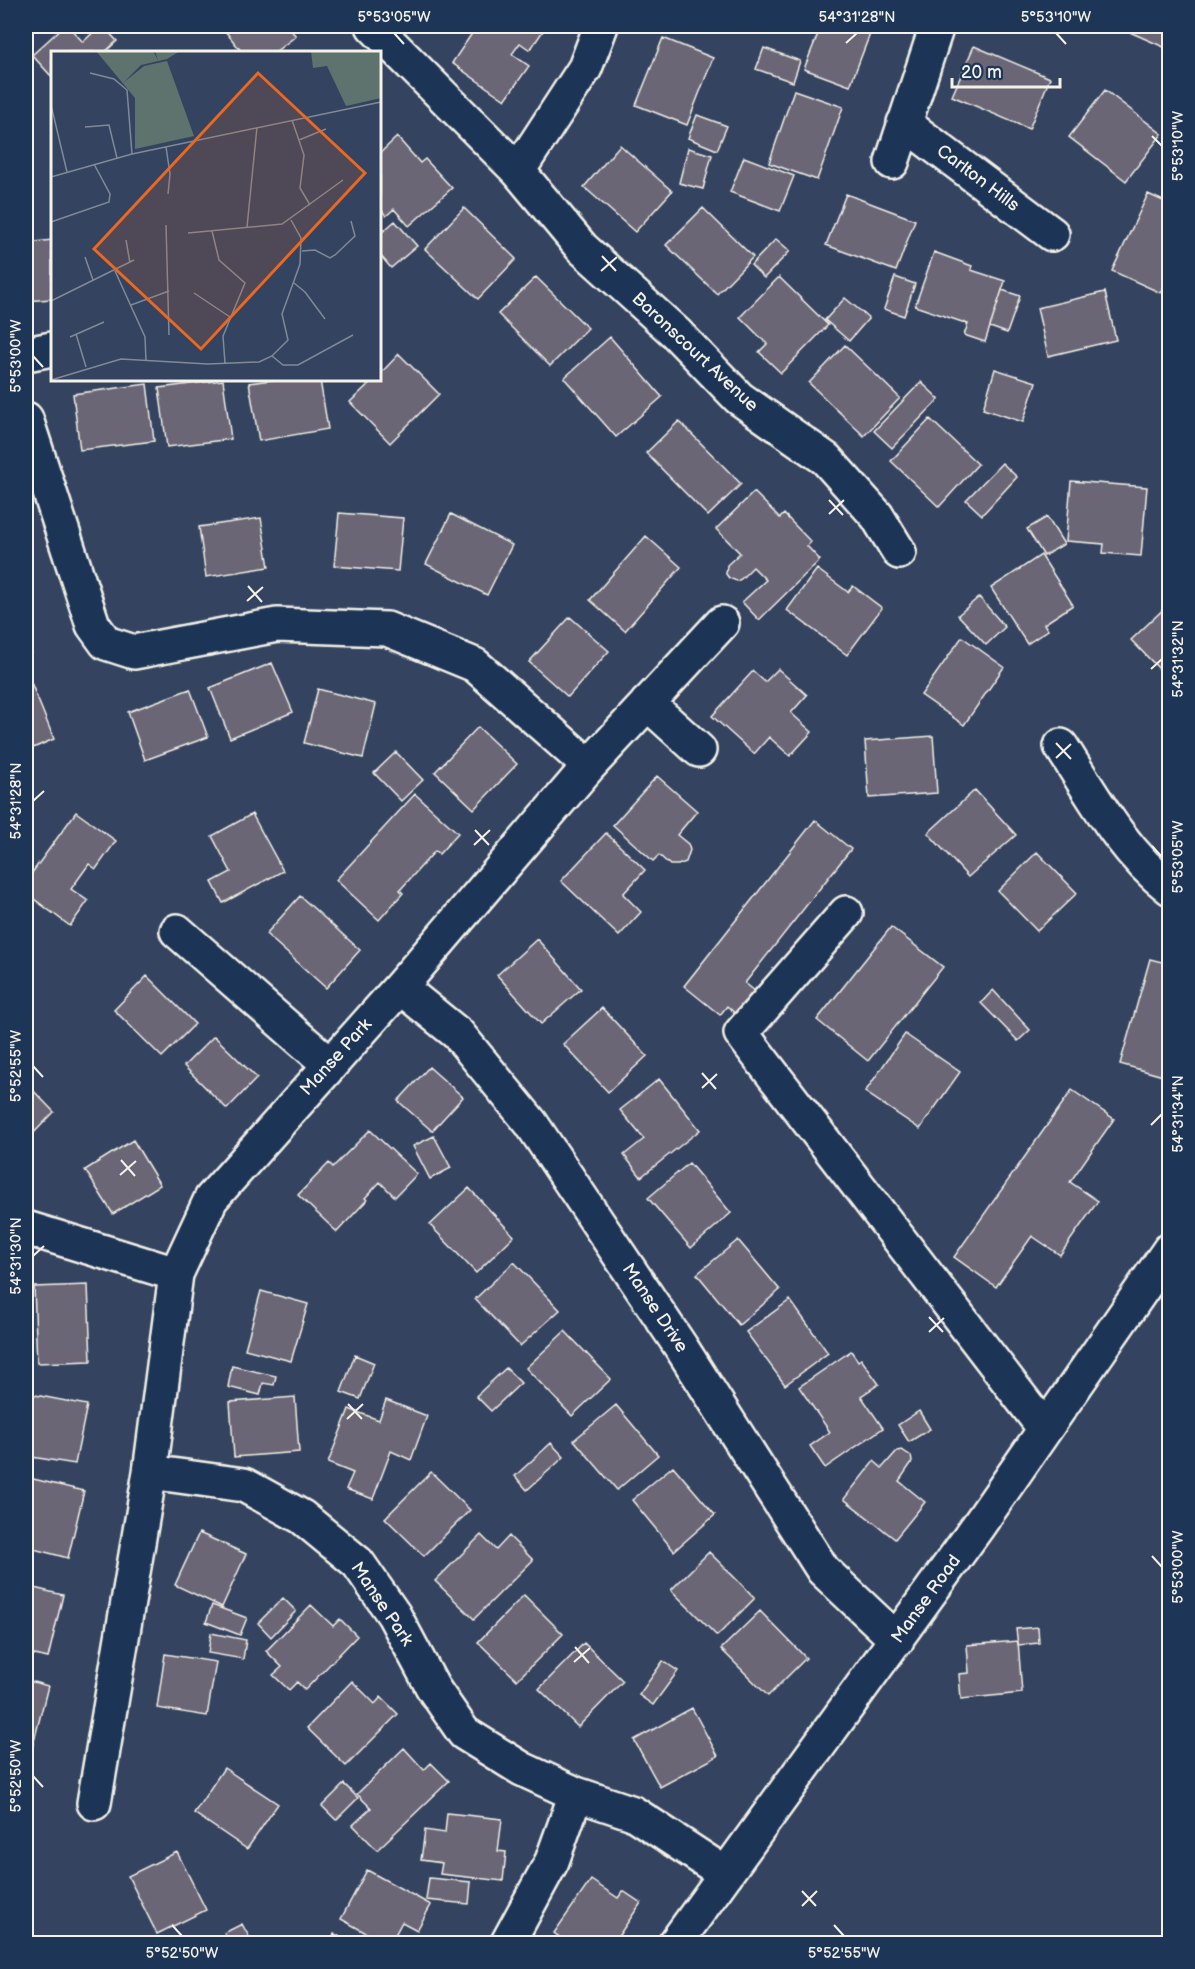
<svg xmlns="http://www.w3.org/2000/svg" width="1195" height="1969" font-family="'Balsamiq Sans',sans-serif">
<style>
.building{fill:#6a6676;stroke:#f4f1e8;stroke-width:1.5}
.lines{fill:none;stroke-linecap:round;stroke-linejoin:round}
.minor-casing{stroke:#f4f1e8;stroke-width:38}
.minor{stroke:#1d3557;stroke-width:33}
.ticks{fill:none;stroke:#f4f1e8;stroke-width:2}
.labels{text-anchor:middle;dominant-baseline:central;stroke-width:4.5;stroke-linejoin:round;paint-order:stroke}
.street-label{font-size:18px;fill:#f4f1e8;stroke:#1d3557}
.inset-road{fill:none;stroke:#818996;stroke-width:1.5}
.view{fill:#e96822;fill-opacity:0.15;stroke:#e96822;stroke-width:3}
.inset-edge{fill:none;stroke:#f4f1e8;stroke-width:3}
.neatline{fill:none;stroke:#f4f1e8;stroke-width:2}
.ticks-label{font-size:15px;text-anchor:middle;fill:#f4f1e8}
</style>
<rect width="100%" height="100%" fill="#344460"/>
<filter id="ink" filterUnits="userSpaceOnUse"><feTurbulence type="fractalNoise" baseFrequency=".0167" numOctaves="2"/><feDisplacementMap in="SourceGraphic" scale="12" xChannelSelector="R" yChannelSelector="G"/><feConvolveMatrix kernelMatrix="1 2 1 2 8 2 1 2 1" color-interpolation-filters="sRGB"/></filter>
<g filter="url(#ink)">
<!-- building -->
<path class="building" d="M64 26H68L83 42 100 26H103L117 41 105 52H52V77L32 55Z
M221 26H287L296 36 275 52H242Z
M477 26H535L543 31 530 50 520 43 512 54 529 66 505 100 452 63Z
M821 26H873L850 86 804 69Z
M1116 26H1170V39L1166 48Z
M663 38 713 58 687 125 636 105Z
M974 46 1050 78 1029 129 952 96Z
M764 48 800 61 793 82 756 69Z
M794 90 843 107 817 180 769 163Z
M1105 90 1162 134 1126 181 1069 137Z
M697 115 727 126 717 150 688 138Z
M397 137 420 163 425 159 452 188 409 226 394 209 386 216 380 208V153Z
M620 145 672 191 635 232 584 187Z
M688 148 712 155 703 189 679 183Z
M744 157 794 176 780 211 730 192Z
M846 194 915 220 896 271 826 245Z
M1148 194 1170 204V274L1161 293 1112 271Z
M464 208 516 259 478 299 425 249Z
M703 208 753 257 717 294 666 245Z
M395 221 417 246 391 268 380 255V234Z
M776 239 790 251 764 278 751 265Z
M52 240V299L26 301V243Z
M934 252 972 266 971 270 1005 281 985 342 964 335 968 324 915 306Z
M536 277 588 328 550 366 498 314Z
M779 277 828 325 781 373 759 352 767 344 740 317Z
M895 277 915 284 904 316 884 309Z
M1002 290 1020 296 1007 333 990 327Z
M1105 292 1116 340 1048 356 1037 308Z
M845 298 869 318 849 341 825 320Z
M610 337 662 397 616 437 564 378Z
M845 345 900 398 864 436 809 383Z
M399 354 439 394 390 443 350 402 373 380H380V374Z
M995 369 1036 382 1023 422 983 409Z
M223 380 231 439 167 447 159 388Z
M271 380H320L328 429 259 441 249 383Z
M921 382 939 399 892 448 874 431Z
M147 384 154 441 80 450 73 394Z
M930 419 978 464 939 507 891 461Z
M679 421 741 484 708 516 646 453Z
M1002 463 1017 477 982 515 966 500Z
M1071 481 1147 487 1141 556 1103 553 1104 544 1066 541Z
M754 492 780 518 784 514 811 542 807 546 820 560 759 620 742 602 766 580 753 567 741 579 737 581 729 578 726 574 727 565 740 553 716 529Z
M339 513 403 518 398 571 334 566Z
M451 514 512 545 487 595 426 564Z
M1047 517 1064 544 1044 556 1027 529Z
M261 518 269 567 206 577 199 527Z
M646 536 681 567 625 631 590 600Z
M1041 555 1073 605 1044 624 1048 630 1027 644 991 588Z
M817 569 848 592 853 586 882 608 847 655 787 610Z
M979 597 1005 627 986 645 958 615Z
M1170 603V679H1169L1131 640Z
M570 617 609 651 568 697 529 662Z
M962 637 1004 667 964 725 921 695Z
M26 640 31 653 26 655Z
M272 663 293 712 230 738 210 688Z
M778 669 807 695 791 713 812 732 790 756 769 737 754 754 712 716 753 671 765 682Z
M26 675H28L54 739 26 751Z
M190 689 208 737 145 760 128 712Z
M318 689 376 704 363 758 304 743Z
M478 727 517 764 474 809 435 772Z
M933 736 937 793 869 798 865 741Z
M396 752 423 780 401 801 374 773Z
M657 776 697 811 677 835 688 844 690 850 686 862 678 865H670L659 855 653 861 613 825Z
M975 790 1016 835 968 877 928 833Z
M415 794 458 833 439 854 435 851 400 890 403 893 379 920 336 880Z
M76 812 116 841 96 869 89 864 71 889 88 901 70 926 26 893V881Z
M252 814 283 871 223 903 212 882 231 872 212 836Z
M815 820 851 849 745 983 756 992 737 1015 727 1006 720 1015 684 986Z
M606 833 645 870 623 894 641 912 619 936 561 881Z
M1037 852 1077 893 1037 931 998 891Z
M300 896 360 950 326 988 266 934Z
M891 927 943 967 868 1061 817 1020Z
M537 939 581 989 541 1024 497 975Z
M1150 959 1170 964V1055L1163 1076 1120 1064Z
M147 976 195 1024 162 1057 114 1010Z
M993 990 1030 1030 1018 1041 981 1003Z
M602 1008 647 1056 608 1092 563 1044Z
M905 1034 960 1072 920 1129 865 1092Z
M214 1036 257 1078 227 1109 184 1066Z
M429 1067 463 1097 432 1131 398 1101Z
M659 1079 700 1130 641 1177 624 1155 644 1139 620 1110Z
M26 1083 54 1112 26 1141Z
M1072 1090 1114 1119 1070 1182 1098 1201 1060 1255 1032 1236 996 1287 954 1257Z
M370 1130 417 1174 395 1197 380 1182 365 1198 367 1200 337 1232 298 1195 329 1163 333 1167Z
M434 1136 451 1168 430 1179 413 1146Z
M133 1140 160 1185 113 1214 85 1170Z
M689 1163 731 1213 691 1248 648 1198Z
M469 1188 514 1236 476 1273 430 1225Z
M738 1240 780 1290 739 1325 697 1274Z
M514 1262 560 1310 520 1346 475 1299Z
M88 1285 91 1361 37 1363 34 1287Z
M261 1291 308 1304 291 1361 245 1349Z
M790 1300 828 1353 785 1385 746 1332Z
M565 1331 611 1379 572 1416 526 1368Z
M851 1351 858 1361 861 1359 879 1384 861 1396 883 1428 825 1468 810 1446 830 1432 799 1387Z
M355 1355 374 1363 360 1399 341 1392Z
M232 1366 276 1376 274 1385 263 1383 260 1395 228 1387Z
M506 1368 521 1383 491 1411 476 1396Z
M30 1394 87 1405 75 1464 26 1456V1420Z
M295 1397 299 1452 234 1457 230 1402Z
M386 1400 427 1416 411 1460 391 1451 373 1499 346 1489 353 1473 328 1463 349 1409 379 1420Z
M616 1405 658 1455 617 1490 574 1440Z
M919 1411 930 1429 909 1442 898 1425Z
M551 1443 564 1457 527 1490 515 1476Z
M902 1450 911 1456 912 1462 899 1481 925 1502 895 1539 844 1499 874 1461 882 1468 897 1451Z
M673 1466 715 1515 674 1551 632 1500Z
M431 1472 470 1510 424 1556 385 1518Z
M29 1478 84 1491 68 1558 26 1547V1493Z
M199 1533 246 1554 222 1607 175 1585Z
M481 1535 496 1550 509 1536 533 1560 474 1619 435 1581Z
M709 1552 755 1598 717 1636 671 1590Z
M26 1586 63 1595 48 1658 26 1653Z
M524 1595 563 1634 517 1680 478 1642Z
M283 1598 296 1611 271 1637 258 1623Z
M212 1605 247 1618 240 1635 206 1622Z
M311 1605 333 1626 340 1619 357 1636 305 1690 297 1682 289 1690 273 1675 282 1667 266 1651Z
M760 1611 806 1658 768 1696 721 1649Z
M1038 1627 1039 1643 1018 1645 1016 1629Z
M211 1633 246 1640 243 1659 208 1653Z
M1018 1641 1022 1693 961 1699 959 1674 969 1673 967 1645Z
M584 1643 623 1681 578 1727 539 1689Z
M165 1654 216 1662 207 1716 157 1708Z
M663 1661 678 1671 653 1705 639 1695Z
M26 1680 48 1686 32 1749 26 1748Z
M352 1681 375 1704 381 1697 398 1714 346 1766 307 1728Z
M692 1708 718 1756 660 1787 634 1740Z
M404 1748 424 1770 431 1763 449 1781 377 1850 353 1825 371 1808 357 1794Z
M224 1768 278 1804 247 1849 194 1813Z
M344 1784 358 1798 336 1820 322 1806Z
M447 1813 502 1819 498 1851 506 1852 503 1881 440 1874 442 1863 421 1860 425 1830 445 1833Z
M177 1852 206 1910 157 1934 128 1876Z
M367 1870 431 1905 417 1930 402 1922 390 1944H386L341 1919Z
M429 1878 471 1882 469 1904 426 1900Z
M591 1880 618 1898 623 1891 641 1903 613 1944H569L554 1933Z
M242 1924 253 1944H230L224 1933Z
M334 1934 361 1944H331Z"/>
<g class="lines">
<!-- minor casing -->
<g class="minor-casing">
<path id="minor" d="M373 26 518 171 582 248 676 333 739 398 826 459 877 516 899 552
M904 123 1052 234
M892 162 937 26
M518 171 585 68 601 26
M26 354 52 349
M26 419 93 625 106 643 134 652 277 625 387 629 475 665 589 766
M647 703 699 750
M1061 746C1093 796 1122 851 1170 888
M846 913 741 1033 1045 1429
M177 931 329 1064
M400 987 458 1034 531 1123 681 1347 823 1570 897 1640
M26 1228 176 1274
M150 1472 244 1485 302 1517 358 1563 394 1615 433 1688 464 1733 522 1769 576 1794 633 1813 726 1874
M94 1803 150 1472 176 1274 211 1199 400 987 589 766 722 623
M507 1944 552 1861 576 1794
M675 1944 978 1526 1170 1249"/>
</g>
<!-- minor -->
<use href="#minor" class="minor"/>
</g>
</g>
<!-- ticks -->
<path class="ticks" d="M394 33 404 44M1056 33 1066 44M846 43 857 33M1152 136 1162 146M602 256 616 271M601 271 617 257M33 356 43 367M829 500 843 515M829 514 844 500M248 586 262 602M247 601 263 587M1151 669 1162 659M1056 743 1071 759M1056 758 1071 744M33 801 44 791M475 830 489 845M474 845 490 830M1152 846 1162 857M33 1066 43 1077M702 1073 716 1089M702 1088 717 1074M1151 1125 1162 1114M121 1160 135 1176M120 1175 136 1161M33 1256 44 1246M929 1317 943 1332M929 1332 944 1318M348 1404 362 1419M347 1419 363 1404M1152 1556 1162 1567M575 1647 589 1663M574 1662 590 1648M33 1776 43 1787M802 1891 816 1906M802 1906 817 1891M172 1925 182 1936M834 1925 844 1936"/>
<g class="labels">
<!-- street labels -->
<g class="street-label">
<text transform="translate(978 178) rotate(37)">Carlton Hills</text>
<text transform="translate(695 352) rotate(43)">Baronscourt Avenue</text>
<text transform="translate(336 1057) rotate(-48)">Manse Park</text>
<text transform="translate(655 1308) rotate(56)">Manse Drive</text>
<text transform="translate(926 1599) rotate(-54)">Manse Road</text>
<text transform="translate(382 1604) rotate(56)">Manse Park</text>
</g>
</g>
<!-- overview -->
<g transform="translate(51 51)">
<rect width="330" height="330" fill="#344460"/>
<path d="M45 0H102L107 9 104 0H129L116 8 90 14 72 32 93 15 116 10 143 85 84 98V47ZM260 0H330V47L295 55 276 15 262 17Z" fill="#5e736e"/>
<path class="inset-road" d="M39 22 63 28 76 39 81 103M0 54 16 121M241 69 253 104 249 137 259 154M34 76 58 74 66 107M248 89 275 78M115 96 119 123 117 143M0 126 81 103 330 51M0 171 58 151 59 143 43 113M115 174 118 284M196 176 206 76M161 180 168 209 194 232 172 285 174 312M137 182 231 173 292 129M75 189 79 212M251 200 264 199 279 207 284 204 304 185 300 170M34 206 42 229M64 220 94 286 95 310M243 232 254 241 274 268M143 242 179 266M0 250 83 209M80 254 118 240M25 283 35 316M19 286 53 271M221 305 232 314H247L302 284M0 329 70 308 157 313 208 311 221 305 237 289 231 263 249 213 250 187 240 169"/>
<path class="view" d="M207 22 314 122 150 298 43 198Z"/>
<rect width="330" height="330" class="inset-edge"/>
</g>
<!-- margin -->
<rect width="1195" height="1969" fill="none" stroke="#1d3557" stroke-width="66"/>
<!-- scale -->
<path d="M952 78v9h108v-9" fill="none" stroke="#f4f1e8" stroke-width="3"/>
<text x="961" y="78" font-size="18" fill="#f4f1e8" stroke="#1d3557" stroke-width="4.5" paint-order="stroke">20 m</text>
<rect x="33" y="33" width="1129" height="1903" class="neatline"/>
<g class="ticks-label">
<text x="394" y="22">5°53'05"W</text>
<text x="857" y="22">54°31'28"N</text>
<text x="1056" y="22">5°53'10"W</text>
<text transform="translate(1178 146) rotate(-90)" y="5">5°53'10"W</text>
<text transform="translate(16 356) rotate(-90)" y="5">5°53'00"W</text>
<text transform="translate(1178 659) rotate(-90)" y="5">54°31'32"N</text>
<text transform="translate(16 801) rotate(-90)" y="5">54°31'28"N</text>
<text transform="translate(1178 857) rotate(-90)" y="5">5°53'05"W</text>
<text transform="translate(16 1066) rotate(-90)" y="5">5°52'55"W</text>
<text transform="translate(1178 1114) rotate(-90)" y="5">54°31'34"N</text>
<text transform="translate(16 1256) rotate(-90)" y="5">54°31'30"N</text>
<text transform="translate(1178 1567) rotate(-90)" y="5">5°53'00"W</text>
<text transform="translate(16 1776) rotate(-90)" y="5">5°52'50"W</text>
<text x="182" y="1958">5°52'50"W</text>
<text x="844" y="1958">5°52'55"W</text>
</g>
</svg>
